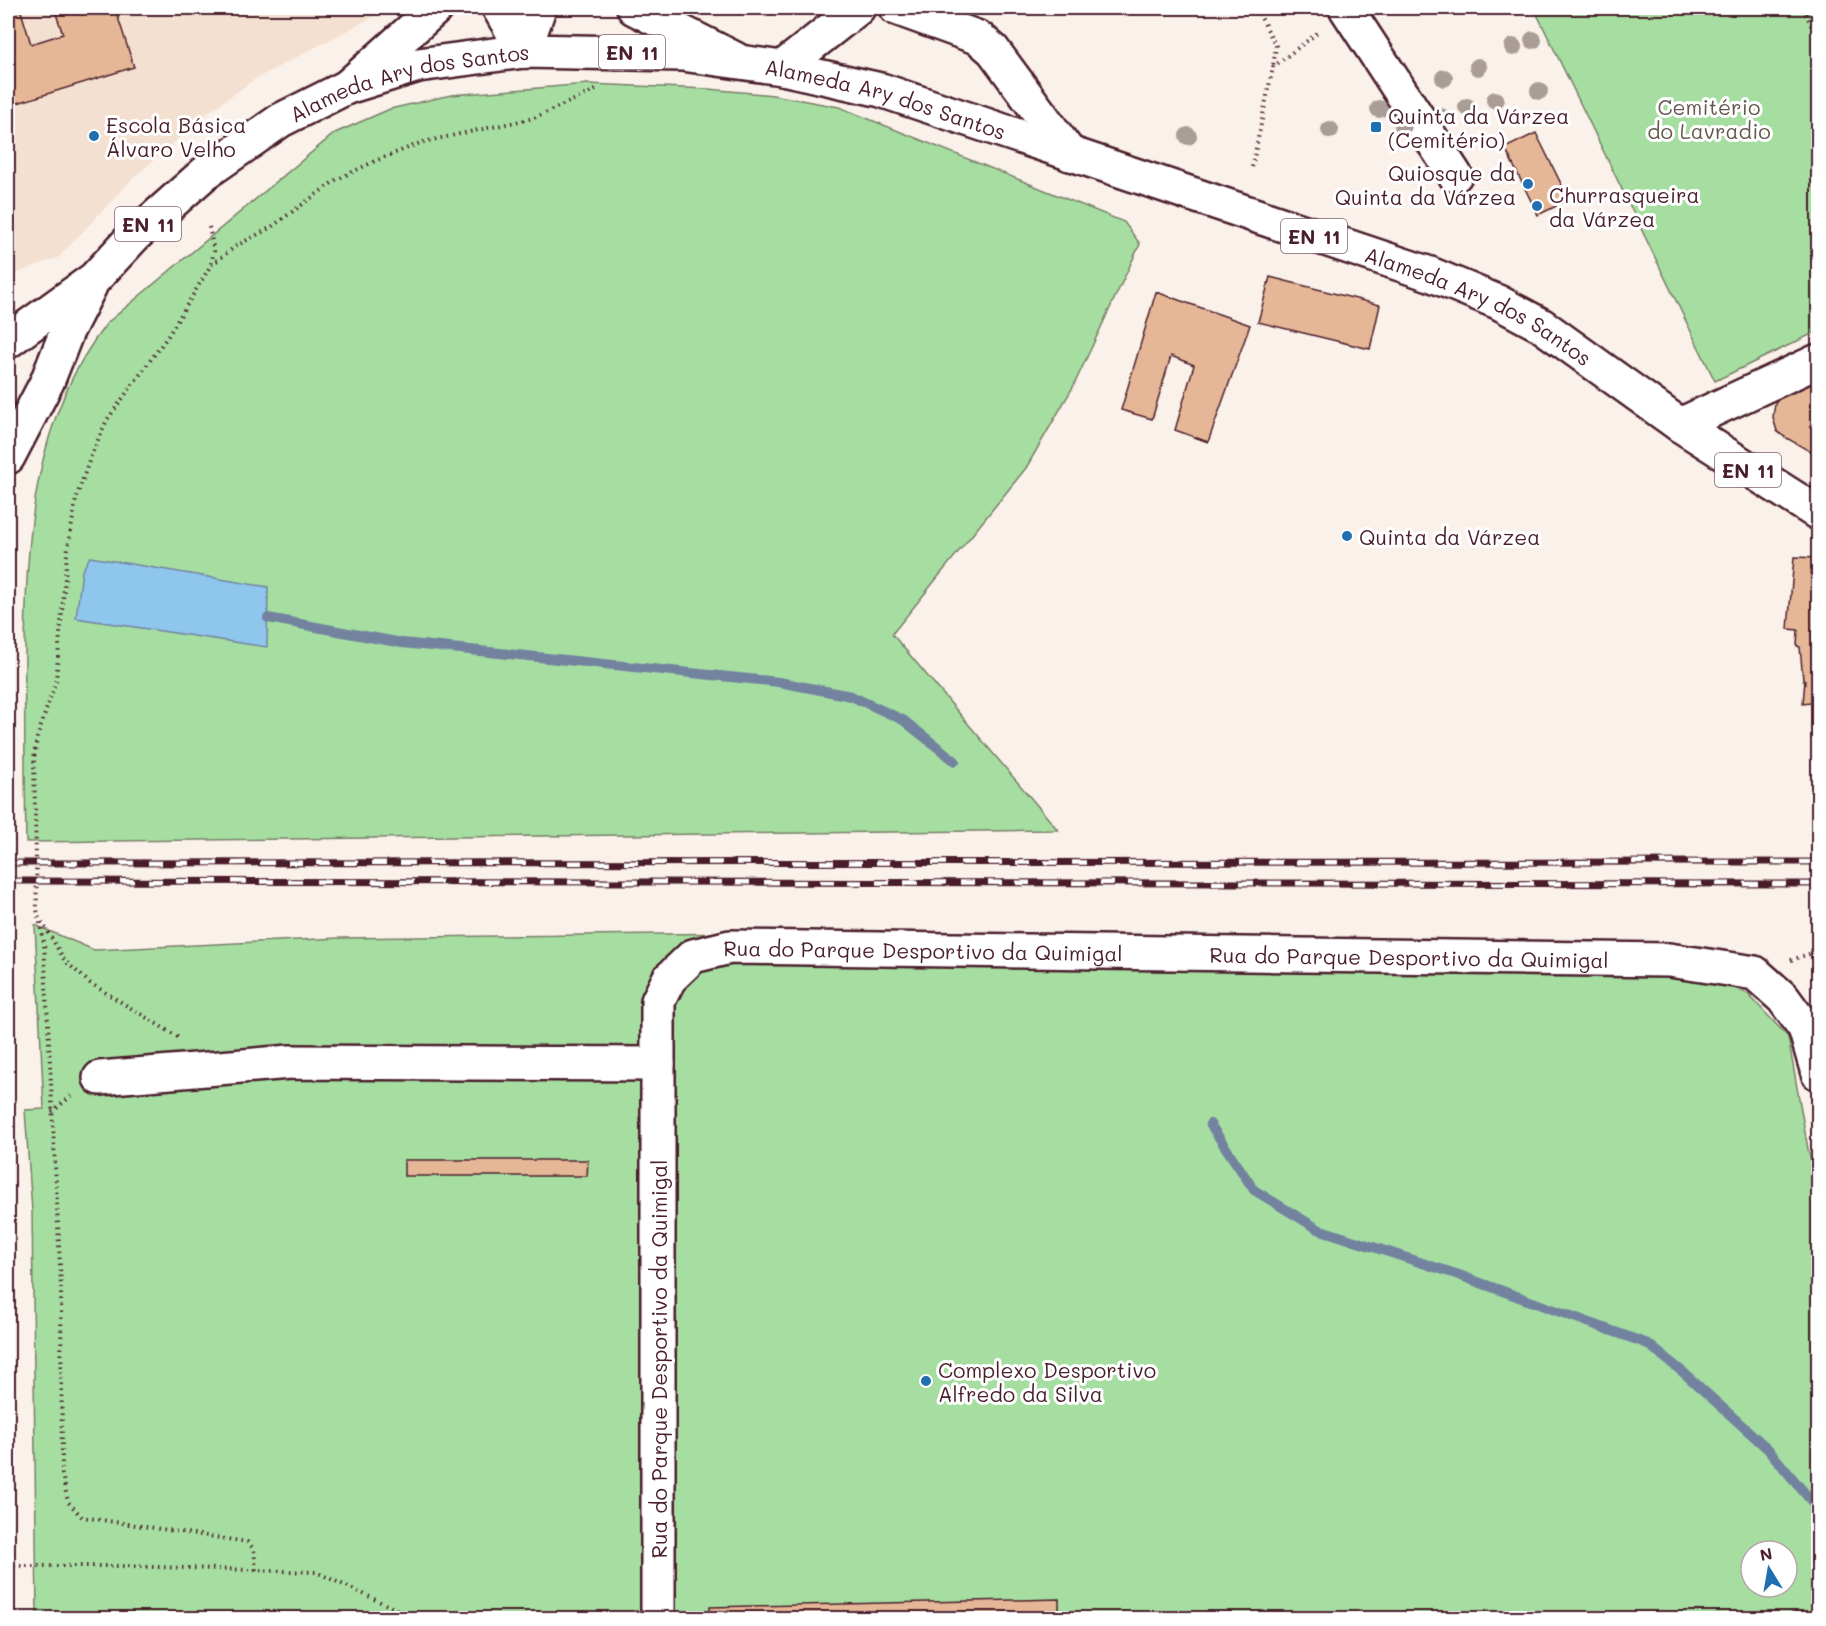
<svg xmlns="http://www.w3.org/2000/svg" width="1826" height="1626" font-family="Mali,sans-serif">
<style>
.built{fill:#f4e0d1}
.green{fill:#a6dea2;stroke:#787e66;stroke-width:1.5;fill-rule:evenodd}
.water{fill:#8fc6ed;stroke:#73839f;stroke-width:1.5}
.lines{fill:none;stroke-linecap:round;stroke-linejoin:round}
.stream{stroke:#73839f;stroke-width:10}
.building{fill:#e6b797;stroke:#4a1f2b;stroke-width:1.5}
.minor-casing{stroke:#4a1f2b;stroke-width:38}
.major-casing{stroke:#4a1f2b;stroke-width:38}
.path{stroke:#4a1f2b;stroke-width:4;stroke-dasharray:1.5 4.5;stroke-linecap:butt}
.minor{stroke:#fff;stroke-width:33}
.major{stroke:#fff;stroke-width:33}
.rail-casing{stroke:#4a1f2b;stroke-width:7}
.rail{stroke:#fff;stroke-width:4.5;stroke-dasharray:14;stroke-linecap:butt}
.tree{fill:#a99d95}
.poi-dot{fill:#1f6fb2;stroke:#fff;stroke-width:2}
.labels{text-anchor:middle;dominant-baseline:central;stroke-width:6;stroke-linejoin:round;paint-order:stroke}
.shield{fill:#fff;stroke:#80626b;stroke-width:1.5}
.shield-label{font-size:20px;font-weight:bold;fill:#4a1f2b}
.street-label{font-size:21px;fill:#4a1f2b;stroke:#fff}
.park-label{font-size:21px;fill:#66584f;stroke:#fff}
.poi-label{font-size:21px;fill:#4a1f2b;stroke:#fff;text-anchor:start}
</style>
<rect width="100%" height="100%" fill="#faf1ea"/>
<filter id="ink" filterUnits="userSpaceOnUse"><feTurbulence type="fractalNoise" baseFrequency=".0167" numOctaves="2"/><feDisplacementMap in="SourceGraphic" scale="12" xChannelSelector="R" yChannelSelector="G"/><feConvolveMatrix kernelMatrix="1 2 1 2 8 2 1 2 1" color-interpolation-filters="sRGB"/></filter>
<g filter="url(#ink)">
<!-- built -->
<path class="built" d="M8 8H390L255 79 210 111 133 178 59 257 20 272 8 273Z"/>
<!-- green -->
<path class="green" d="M1534 8H1818V331L1715 381Z
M588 84 708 89 773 95 839 107 1124 222 1140 244 1073 387 1026 468 892 634 1058 830 26 842C25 780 24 718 25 656 26 539 32 419 107 323L335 133 390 109 451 95Z
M35 925 94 950 340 938 744 933 743 964 1695 970 1748 994 1788 1037 1808 1149 1818 1188V1618H37L32 1211 25 1110 44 1109ZM1751 1551H1787V1587H1751Z"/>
<!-- water -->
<path class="water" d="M90 557 268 587 267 647 76 618 82 571Z"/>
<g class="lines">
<!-- stream -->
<path class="stream" d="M268 618 402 643 779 682 851 696 903 720 955 761
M1210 1124 1254 1190 1318 1229 1456 1274 1648 1344 1684 1373 1768 1449 1818 1509"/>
</g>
<!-- building -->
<path class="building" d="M8 8H20L31 44 63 34 54 8H115L134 67 8 106Z
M1536 133 1569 200 1538 215 1505 148Z
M1270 277 1380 305 1370 349 1258 322Z
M1156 292 1250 325 1208 442 1175 430 1194 365 1171 356 1152 419 1121 410Z
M1818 377V456L1783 436 1777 431 1773 418 1775 403 1784 394Z
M1794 557 1818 558V702L1803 704 1805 680H1803L1800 647 1797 646 1798 630 1788 629Z
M404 1160H588L587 1176H404Z
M1059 1599V1618H710V1607Z"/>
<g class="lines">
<!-- minor casing -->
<g class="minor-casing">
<g id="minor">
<path d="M499 8 524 51"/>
<path d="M634 8 735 59"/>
<path d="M896 8 979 38 993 50 1070 154"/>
<path d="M1346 8 1455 175"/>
<path d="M524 51 539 8"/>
<path d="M782 68 858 8"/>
<path d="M347 87 436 8"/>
<path d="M1680 425 1818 361"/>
<path d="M100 1078 290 1062 658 1064"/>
<path id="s1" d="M658 1618V1001L669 979 693 956 730 947 1669 960 1755 973 1783 998 1805 1028 1818 1073"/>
</g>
</g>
<!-- major casing -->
<g class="major-casing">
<g id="major">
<path id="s2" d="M8 341 94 279 134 236 205 173 281 120 347 87 418 65 524 51 682 54 782 68 881 90 1430 274 1498 302 1541 325 1680 425 1818 513"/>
<path d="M8 457 47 382 67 331 90 286"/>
</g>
</g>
<!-- path -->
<path class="path" d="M1256 8 1276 46 1273 67
M1803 8 1818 40
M1252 167 1273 67 1320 31
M209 227 214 251 211 264
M42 922 65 961 90 983 178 1037
M1791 960 1818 951
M52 1112 71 1096
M8 1566H122L316 1572 415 1618
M256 1570 254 1549 247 1542 82 1517 68 1502 62 1474 61 1286 44 942 37 910 34 759 37 738 56 680 67 554 76 499 90 458 107 420 168 336 211 265 236 246 270 228 336 180 375 161 423 142 534 118 600 88"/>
<!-- minor -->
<use href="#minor" class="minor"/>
<!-- major -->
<use href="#major" class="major"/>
<!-- rail casing -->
<g class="rail-casing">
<path id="rail" d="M8 863 1818 862
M8 881 1818 884"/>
</g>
<!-- rail -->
<use href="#rail" class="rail"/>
</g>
<!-- trees -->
<g class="tree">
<circle cx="1533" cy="40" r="9"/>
<circle cx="1513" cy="47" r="9"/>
<circle cx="1478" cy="67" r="9"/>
<circle cx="1444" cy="78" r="9"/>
<circle cx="1539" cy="91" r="9"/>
<circle cx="1495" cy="100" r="9"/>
<circle cx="1467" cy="107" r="9"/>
<circle cx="1379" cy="109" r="9"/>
<circle cx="1441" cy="117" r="9"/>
<circle cx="1403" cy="126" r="9"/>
<circle cx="1330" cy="130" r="9"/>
<circle cx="1188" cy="136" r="9"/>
</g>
</g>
<!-- markers -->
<g class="poi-dot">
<rect x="1370" y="121" width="12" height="12" rx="3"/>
<circle cx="94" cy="136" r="6"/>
<circle cx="1528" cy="184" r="6"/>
<circle cx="1537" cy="206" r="6"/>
<circle cx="1347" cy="536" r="6"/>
<circle cx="926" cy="1381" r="6"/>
</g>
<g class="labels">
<!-- shield labels -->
<g class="shield">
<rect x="599" y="35" width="66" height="34" rx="4.5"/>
<rect x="115" y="207" width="66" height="34" rx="4.5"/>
<rect x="1281" y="219" width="66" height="34" rx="4.5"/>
<rect x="1715" y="453" width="66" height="34" rx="4.5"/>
</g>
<g class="shield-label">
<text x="632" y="52">EN 11</text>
<text x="148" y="224">EN 11</text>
<text x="1314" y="236">EN 11</text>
<text x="1748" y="470">EN 11</text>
</g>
<!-- street labels -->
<g class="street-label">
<text stroke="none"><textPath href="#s2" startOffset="488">Alameda Ary dos Santos</textPath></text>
<text stroke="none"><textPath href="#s2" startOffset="974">Alameda Ary dos Santos</textPath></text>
<text stroke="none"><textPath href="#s2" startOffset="1604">Alameda Ary dos Santos</textPath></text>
<text stroke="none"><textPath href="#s1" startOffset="906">Rua do Parque Desportivo da Quimigal</textPath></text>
<text stroke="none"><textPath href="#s1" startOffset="1392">Rua do Parque Desportivo da Quimigal</textPath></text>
<text transform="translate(658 1359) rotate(-90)">Rua do Parque Desportivo da Quimigal</text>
</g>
<!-- park labels -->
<g class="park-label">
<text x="1709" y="106">Cemitério<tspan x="1709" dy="24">do Lavradio</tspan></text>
</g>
<!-- poi labels -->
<g class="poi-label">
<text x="1388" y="115">Quinta da Várzea<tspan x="1388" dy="24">(Cemitério)</tspan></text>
<text x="106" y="124">Escola Básica<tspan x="106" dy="24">Álvaro Velho</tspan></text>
<text x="1516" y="172" text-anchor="end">Quiosque da<tspan x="1516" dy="24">Quinta da Várzea</tspan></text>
<text x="1549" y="194">Churrasqueira<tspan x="1549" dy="24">da Várzea</tspan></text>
<text x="1359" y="536">Quinta da Várzea</text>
<text x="938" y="1369">Complexo Desportivo<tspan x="938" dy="24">Alfredo da Silva</tspan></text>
</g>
</g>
<!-- margin -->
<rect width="1826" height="1626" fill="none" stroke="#fff" stroke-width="30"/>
<rect x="15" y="15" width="1796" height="1596" fill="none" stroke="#4a1f2b" stroke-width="2" filter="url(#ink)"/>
<!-- north arrow -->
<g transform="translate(1769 1569) rotate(349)"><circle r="28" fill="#ffffff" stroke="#b7a5aa" stroke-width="1.5"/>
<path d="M0-4.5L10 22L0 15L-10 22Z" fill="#1f6fb2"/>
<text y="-9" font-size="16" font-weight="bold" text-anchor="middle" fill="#4a1f2b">N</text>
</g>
</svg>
